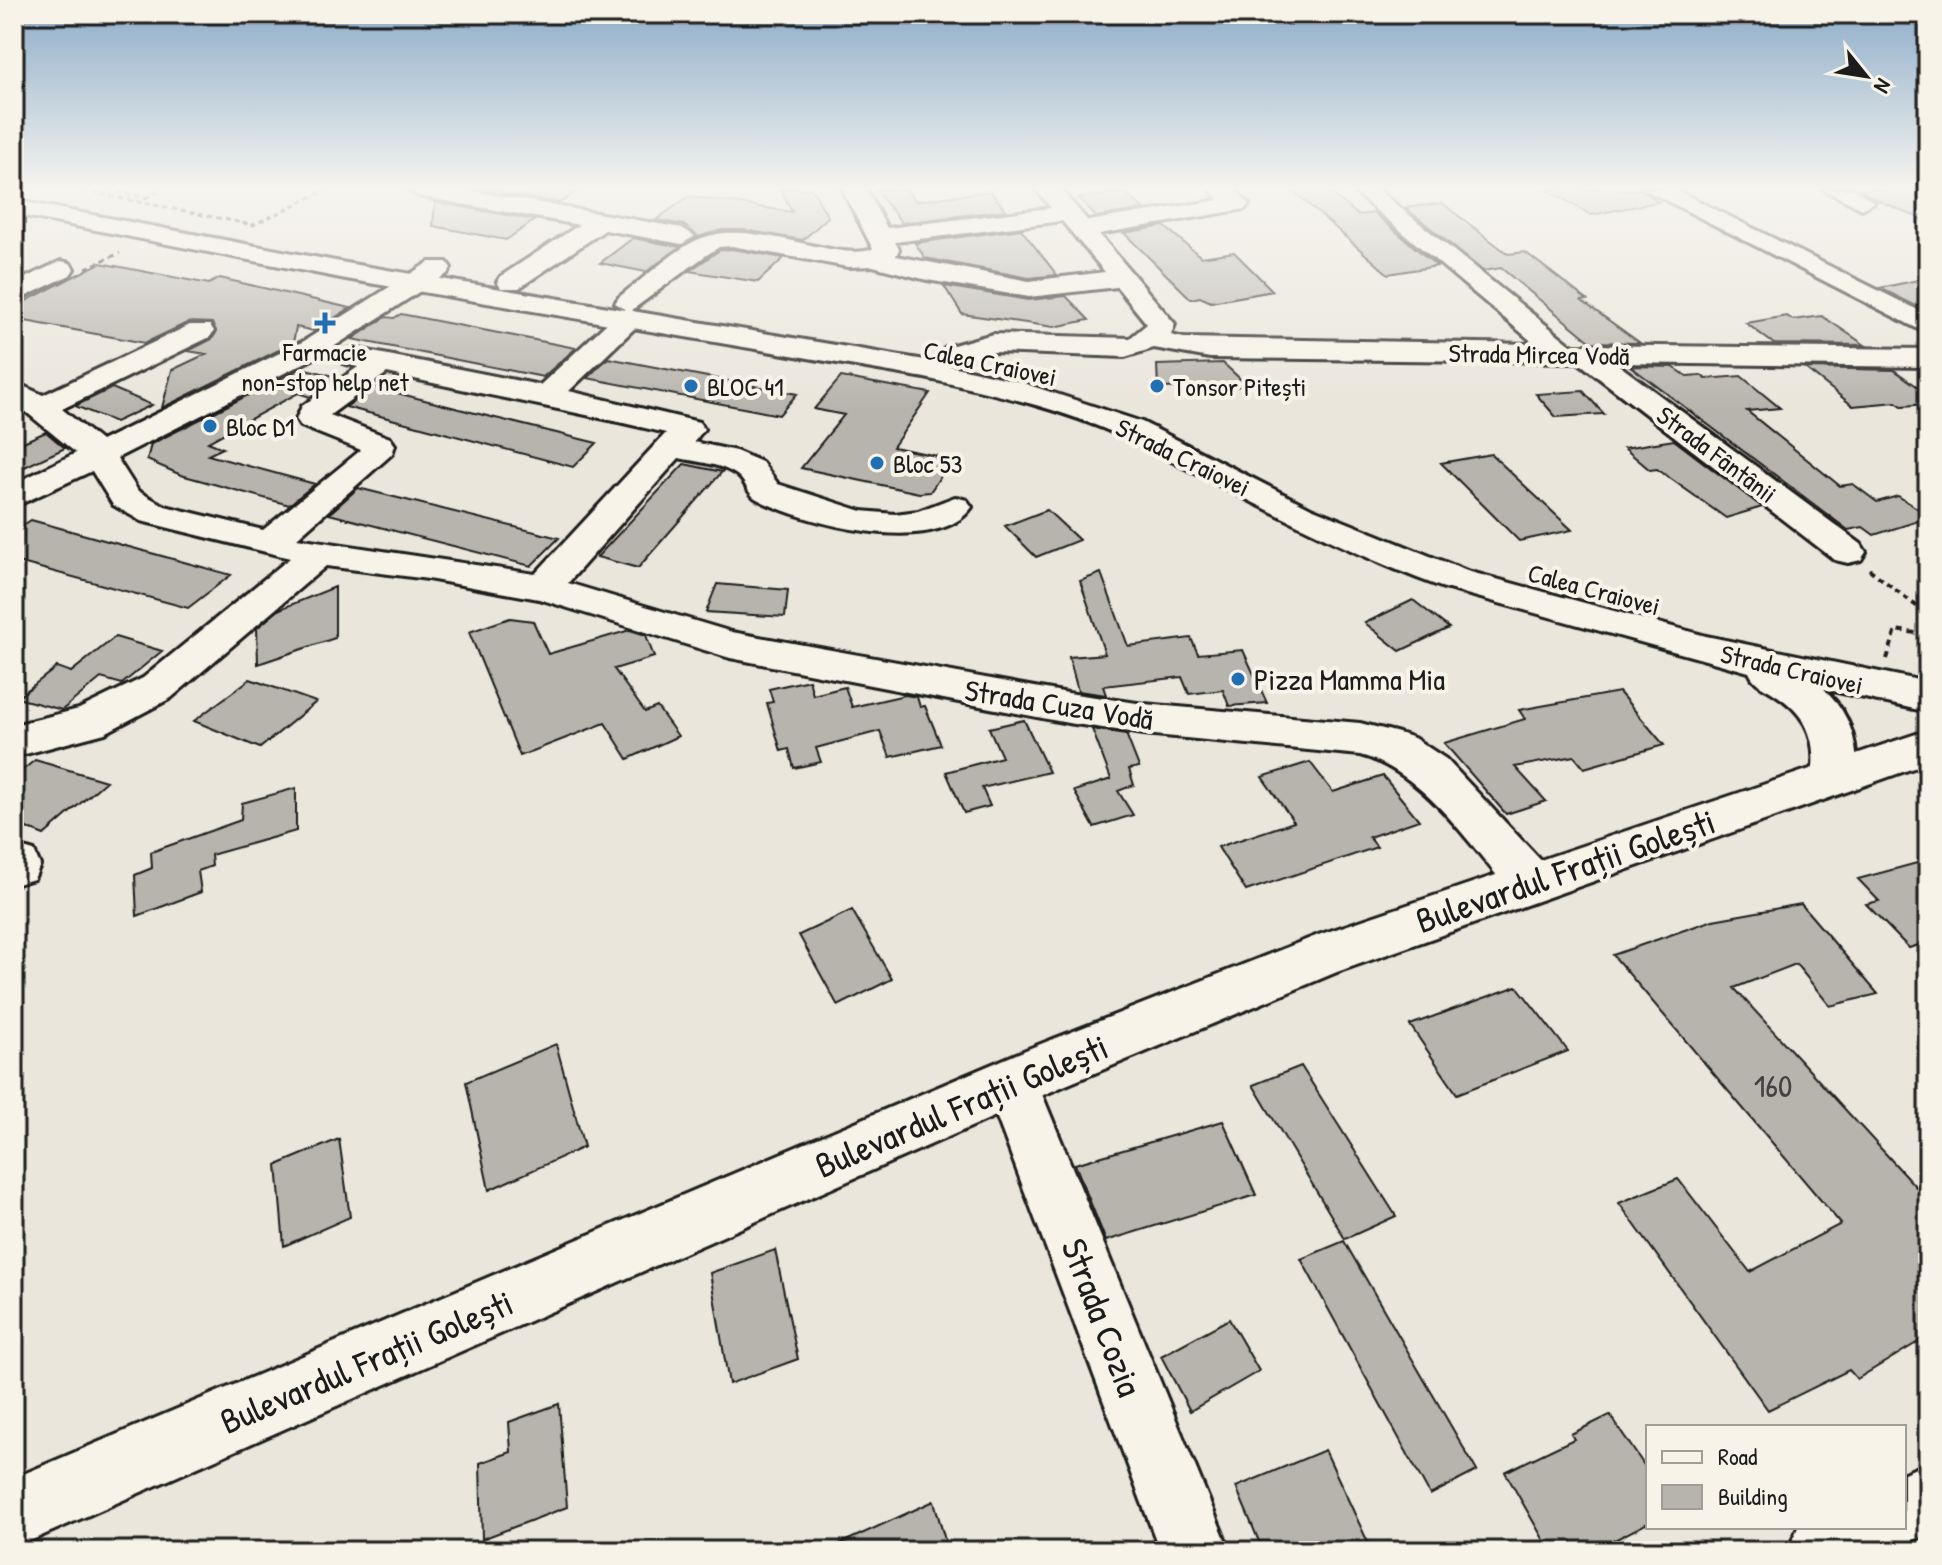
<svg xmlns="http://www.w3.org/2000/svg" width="1942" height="1565" font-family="'Patrick Hand',sans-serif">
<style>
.building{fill:#b6b4ac;stroke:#1c1c1c;stroke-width:2}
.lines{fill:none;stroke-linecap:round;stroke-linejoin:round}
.minor-casing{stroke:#1c1c1c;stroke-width:6}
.major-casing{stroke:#1c1c1c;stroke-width:6}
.path-far1{stroke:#1c1c1c;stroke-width:3;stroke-dasharray:5 4;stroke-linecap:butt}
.path{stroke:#1c1c1c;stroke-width:4;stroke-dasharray:6 5;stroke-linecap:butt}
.minor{fill:#f7f3e8;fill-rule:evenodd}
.major{fill:#f7f3e8;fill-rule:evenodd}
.poi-dot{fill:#1f6fb2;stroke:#f7f3e8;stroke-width:3}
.labels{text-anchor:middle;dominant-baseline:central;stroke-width:8;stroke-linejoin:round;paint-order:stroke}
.far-poi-label{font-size:26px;fill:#1c1c1c;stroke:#f7f3e8;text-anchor:start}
.far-street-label{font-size:26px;fill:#1c1c1c;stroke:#f7f3e8}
.poi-label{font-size:30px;fill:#1c1c1c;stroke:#f7f3e8;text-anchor:start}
.street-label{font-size:30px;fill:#1c1c1c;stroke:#f7f3e8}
.near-number-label{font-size:32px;fill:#424240}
.near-street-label{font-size:36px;fill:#1c1c1c;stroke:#f7f3e8}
</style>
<rect width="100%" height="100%" fill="#eae6dc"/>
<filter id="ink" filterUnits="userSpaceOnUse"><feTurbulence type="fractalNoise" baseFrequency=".0125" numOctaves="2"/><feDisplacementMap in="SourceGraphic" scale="16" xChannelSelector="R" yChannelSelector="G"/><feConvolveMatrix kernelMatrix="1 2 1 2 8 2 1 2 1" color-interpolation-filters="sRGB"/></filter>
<g filter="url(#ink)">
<!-- building -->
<path class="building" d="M479 189H580L560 203Z
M781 189H812L828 217 803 240 744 230H721L698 237 684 225 656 220 689 196 792 212Z
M875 189H906L916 201 990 191 1006 210 902 223Z
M1326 189 1358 215 1374 213 1437 266 1388 274 1292 190Z
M1546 189H1641L1658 202 1591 215Z
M1860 189H1928V222L1873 198Z
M1124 192 1144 209 1096 217 1079 198Z
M435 202 535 220 506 240 433 226Z
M1442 203 1508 254 1525 252 1587 300 1582 301 1640 343 1591 342 1501 268 1483 271 1406 208Z
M1164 226 1201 257 1234 252 1273 291 1211 302 1200 297 1191 299 1124 233Z
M1021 229 1057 275 1029 278 925 258 915 243Z
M633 238 680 247 646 272 600 263Z
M732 249 784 258 758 282 689 271 720 250Z
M100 263 209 284 220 278 350 308 314 331 296 327 293 343 162 408 172 370 206 354 188 351 212 339 216 333 212 323 189 322 145 343 14 319V307Z
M1928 278V312L1880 288Z
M944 286 1028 300 1066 296 1089 320 1054 327 962 314Z
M401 314 576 348 543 377 352 339 386 317 394 318Z
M1787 316 1793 320 1822 316 1865 345 1774 344 1746 323Z
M608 358 797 394 779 415 587 378Z
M1223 363 1248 386 1158 388 1157 365Z
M1630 366 1673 367 1687 376 1701 375 1706 379 1741 376 1780 408 1747 411 1840 486 1853 484 1877 502 1898 496 1928 515V518L1874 535 1863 527 1848 530Z
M302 368 338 377 310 397 298 393 208 442 223 448 208 455 315 484 289 505 181 475 147 460 151 444Z
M1805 368 1894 370 1928 394V404L1902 406 1896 402 1853 406Z
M841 377 930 393 893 447 952 459 930 492 919 493 801 468 844 415 814 409Z
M374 387 471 412 597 443 573 467 346 407Z
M112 388 152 405 115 422 75 406Z
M1583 391 1604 414 1556 417 1536 394Z
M46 432 65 448 14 472V446Z
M1674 440 1762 507 1726 518 1657 469 1650 470 1624 448Z
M1491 454 1572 530 1519 541 1441 463Z
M684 464 722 472 638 568 597 557Z
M358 488 559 538 531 566 329 514Z
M1047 510 1079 540 1036 557 1005 526Z
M31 520 231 575 188 608 14 561V531Z
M1101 573 1128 646 1191 638 1198 654 1243 650 1267 703 1229 706 1223 690 1189 694 1182 677 1103 686 1106 695 1078 691 1069 657 1105 654 1080 581Z
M717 584 788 590 785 617 706 612Z
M335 587V638L258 664 257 628 280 609Z
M1413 600 1449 628 1400 651 1365 623Z
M510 618 533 621 548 654 630 630 646 635 654 657 614 669 645 712 657 707 678 736 628 759 605 723 520 756 469 632Z
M115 637 162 651 122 684 101 678 62 710 17 698 57 667 71 672Z
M250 679 316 702 260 748 194 721Z
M809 680 813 695 845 687 852 707 905 695 917 697 920 707 925 706 941 745 890 757 880 731 816 748 821 762 794 768 789 749 781 751 767 703 773 702 769 689Z
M1619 692 1664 745 1584 768 1574 756 1515 767 1546 801 1506 814 1444 743 1525 719 1519 710Z
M1024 720 1049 772 982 788 990 806 964 813 946 772 1002 757 989 728Z
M1092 729 1126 734 1139 767 1129 769 1134 785 1118 791 1133 815 1094 827 1074 791 1111 779Z
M35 760 106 781 44 835 14 823V777Z
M1310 762 1333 792 1383 776 1419 820 1369 837 1377 847 1246 891 1218 847 1294 822 1262 777Z
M296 788V831L211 855 212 866 198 871 201 892 137 916 135 875 152 868 151 852 241 820 242 803Z
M1928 860V942L1909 948 1866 904 1879 901 1858 879Z
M1801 904 1878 994 1830 1006 1796 964 1734 988 1916 1187 1928 1182V1336L1857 1379 1849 1370 1768 1410 1619 1203 1678 1179 1750 1272 1841 1224 1613 955 1713 920Z
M852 910 892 979 838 1006 799 935Z
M1517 986 1568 1051 1457 1094 1410 1025Z
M556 1044 584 1147 489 1190 466 1082Z
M1301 1066 1396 1216 1345 1239 1253 1085Z
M1223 1121 1256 1195 1106 1241 1075 1164Z
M339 1139 350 1217 284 1246 277 1165Z
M1344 1241 1477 1471 1430 1495 1301 1259Z
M775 1250 798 1359 729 1384 710 1273Z
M1229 1319 1259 1371 1190 1411 1161 1356Z
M559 1404 567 1507 482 1539 480 1463 511 1452 509 1422Z
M1610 1415 1648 1471V1523L1593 1551H1550L1505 1472 1574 1439 1571 1434Z
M1325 1450 1372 1551H1263L1236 1487Z
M934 1501 948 1551H824Z"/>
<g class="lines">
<!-- minor casing -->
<g class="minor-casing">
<path id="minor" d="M407 189H460L682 228 695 236 682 244 605 230 519 288H501L497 282 501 276 579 225 418 196Z
M842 189H866L887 228 1051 208 1036 189H1060L1088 221 1219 200 1210 189H1235L1249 204 1245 209 1099 234 1175 324 1171 335 1184 338 1535 344 1351 189H1377L1571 345 1928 349V367L1616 363 1861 544 1866 552 1861 560 1848 563 1835 560 1578 362 1210 358 1154 348 1125 357 994 352 956 362 946 359 941 353 946 347 993 334 1130 338 1147 324 1117 287 1029 297 927 280 873 266 848 267 732 246 719 247 705 256 632 310 643 318 639 324 569 391 699 422 704 429 694 442 736 451 762 462 778 484 862 511 895 514 918 511 955 497 967 500 972 507C936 559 803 523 757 499 748 495 746 482 738 476 723 464 697 462 679 458L568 583 732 632 1068 693 1144 704 1360 723 1399 733 1414 738 1446 759 1547 867 1554 881 1547 895 1530 901 1513 895C1471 846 1424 772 1360 755L1144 734 1068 723 730 658 539 599 428 579 326 566 171 698 105 733 14 757V725L79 709 143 678 290 558 141 521 113 505 92 471 14 507V484L76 453 14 402V382L43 395 190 325H210L214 331 210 337 62 409 101 441 304 341 429 262H447L451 268 447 274 324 353 117 458 138 491 165 506 263 530 361 450 301 426 296 419 302 406 358 367 343 363 338 357 343 351 353 348 540 385 619 312 626 310 615 303 619 297C701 233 700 220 806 244 827 248 852 256 873 249ZM1062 221 1105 272 1029 281 896 256 899 249 895 242ZM387 373C481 394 574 411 666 433L535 574 297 538 392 454 395 445 390 438 330 415Z
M1644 189H1674L1928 315V334Z
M1823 189H1854L1874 202 1862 209Z
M61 261 70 263 74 269 70 275 14 302V283Z
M17 846 34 851 40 865 34 879 14 885V847Z
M1011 1057 1030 1065 1230 1551H1160L984 1083 992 1065Z"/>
</g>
<!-- major casing -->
<g class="major-casing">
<path id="major" d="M14 200 346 263 925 360 1017 381 1142 422 1311 508 1467 571 1706 636 1928 682V712L1824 689C1843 706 1854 729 1856 754L1928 730V763L1337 972 1066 1085 14 1548V1478L1028 1049 1321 934 1813 768C1816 733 1802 711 1773 693 1762 686 1754 684 1749 672L1441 587C1330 547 1229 488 1123 437 1061 408 991 393 925 378L346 279 14 214Z
M1928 1463V1534L1904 1544 1899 1541 1895 1551H1788L1798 1527H1904V1473Z"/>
</g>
<!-- path-far1 -->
<path class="path-far1" d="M75 189 253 225 328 189
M109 189 146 198 138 202
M146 198 162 189
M86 268 120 253"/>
<!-- path -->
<path class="path" d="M1869 569 1928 615
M1887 659 1896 630 1928 635"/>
<!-- minor -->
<use href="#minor" class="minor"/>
<!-- major -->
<use href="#major" class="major"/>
</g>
</g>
<!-- sky -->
<linearGradient id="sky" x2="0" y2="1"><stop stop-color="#8cacc9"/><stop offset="0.46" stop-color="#f6f4ef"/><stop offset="1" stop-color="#f6f4ef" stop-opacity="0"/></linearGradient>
<rect width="1942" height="408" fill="url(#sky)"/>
<!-- markers -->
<g class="poi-dot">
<path d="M321 311h8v8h8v8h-8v8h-8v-8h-8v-8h8z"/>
<circle cx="691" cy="386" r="8"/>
<circle cx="1157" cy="386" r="8"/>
<circle cx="210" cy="426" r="8"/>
<circle cx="877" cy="463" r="8"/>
<circle cx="1238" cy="679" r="8"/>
</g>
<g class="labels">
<!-- far-poi labels -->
<g class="far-poi-label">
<text x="325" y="351" text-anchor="middle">Farmacie<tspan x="325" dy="30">non-stop help net</tspan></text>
<text x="707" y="386">BLOC 41</text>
<text x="1173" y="386">Tonsor Pitești</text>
<text x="226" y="426">Bloc D1</text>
<text x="893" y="463">Bloc 53</text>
</g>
<!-- far-street labels -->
<g class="far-street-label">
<text transform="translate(1539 354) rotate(1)">Strada Mircea Vodă</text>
<text transform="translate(990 363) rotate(12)">Calea Craiovei</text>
<text transform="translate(1717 454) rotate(37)">Strada Fântânii</text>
<text transform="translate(1183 457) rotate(26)">Strada Craiovei</text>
<text transform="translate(1594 589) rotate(15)">Calea Craiovei</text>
<text transform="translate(1792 669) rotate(13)">Strada Craiovei</text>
</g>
<!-- poi labels -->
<g class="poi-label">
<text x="1254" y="679">Pizza Mamma Mia</text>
</g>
<!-- street labels -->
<g class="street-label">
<text transform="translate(1059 704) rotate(9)">Strada Cuza Vodă</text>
</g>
<!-- near-number labels -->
<g class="near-number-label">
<text x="1773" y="1085">160</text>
</g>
<!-- near-street labels -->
<g class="near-street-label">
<text transform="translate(1565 870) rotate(-19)">Bulevardul Frații Golești</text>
<text transform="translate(961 1105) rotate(-23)">Bulevardul Frații Golești</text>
<text transform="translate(1103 1317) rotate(69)">Strada Cozia</text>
<text transform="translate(366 1361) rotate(-23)">Bulevardul Frații Golești</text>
</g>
</g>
<!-- margin -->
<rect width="1942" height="1565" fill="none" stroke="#f7f3e8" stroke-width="48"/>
<rect x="24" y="24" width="1894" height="1517" fill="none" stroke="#1c1c1c" stroke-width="3" filter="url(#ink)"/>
<!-- legend -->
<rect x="1646" y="1425" width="260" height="104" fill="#f7f3e8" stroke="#9f9d96" stroke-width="2"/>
<rect x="1662" y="1451" width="40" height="12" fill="#f7f3e8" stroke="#9f9d96" stroke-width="2"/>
<text x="1718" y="1465" font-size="24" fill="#1c1c1c">Road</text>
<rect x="1662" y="1485" width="40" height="24" fill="#b6b4ac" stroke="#9f9d96" stroke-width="2"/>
<text x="1718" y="1505" font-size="24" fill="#1c1c1c">Building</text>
<!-- north arrow -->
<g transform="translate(1866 76) rotate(120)" stroke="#f7f3e8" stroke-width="6" paint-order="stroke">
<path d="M0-6L14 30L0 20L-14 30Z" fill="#1c1c1c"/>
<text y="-12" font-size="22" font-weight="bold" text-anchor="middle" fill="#1c1c1c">N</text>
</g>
</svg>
